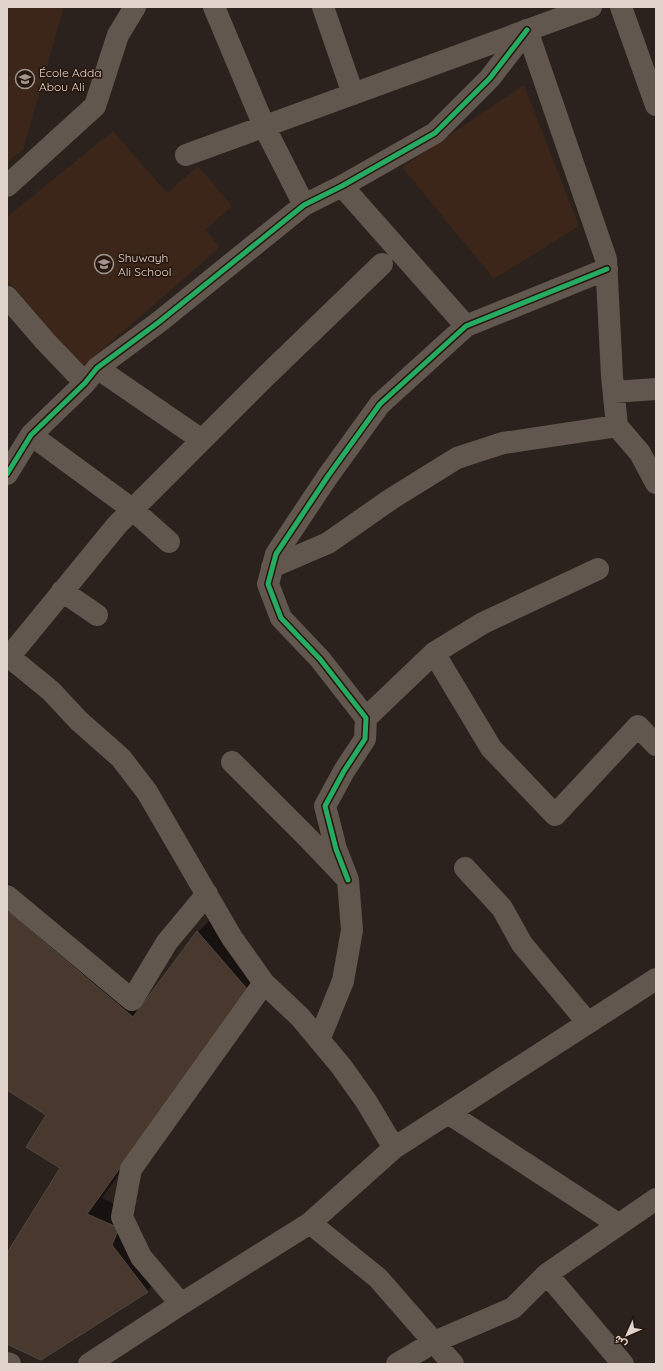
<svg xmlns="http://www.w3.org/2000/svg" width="663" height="1371" font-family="Quicksand,Vazirmatn,sans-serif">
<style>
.built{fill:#3c261a}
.shadow{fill:#0007}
.building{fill:#48382d;stroke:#504743}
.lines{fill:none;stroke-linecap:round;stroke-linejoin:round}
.minor{stroke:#62574f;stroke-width:22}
.cycleway-casing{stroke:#28170d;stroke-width:8}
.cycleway{stroke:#26ab63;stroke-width:5}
.labels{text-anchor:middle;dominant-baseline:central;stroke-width:3.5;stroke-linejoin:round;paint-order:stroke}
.poi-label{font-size:12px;fill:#e0d4cd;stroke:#28170d;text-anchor:start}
</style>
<rect width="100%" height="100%" fill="#2c221d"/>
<!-- built -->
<path class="built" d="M7 7H64L23 150 7 162Z
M524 85 579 226 494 279 402 167Z
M113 131 167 193 198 166 232 206 205 230 220 247 82 367 7 280V217Z"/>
<!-- shadow -->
<path class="shadow" d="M7 882 146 1000 198 932 213 917 262 974 102 1198 134 1213 127 1229 163 1275 147 1291 41 1359 7 1343V1255L61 1168 48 1114 7 1089Z"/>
<!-- building -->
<path class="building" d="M7 911 133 1017 197 931 248 990 87 1214 119 1228 112 1245 148 1292 41 1360 7 1344V1253L60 1168 26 1147 46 1115 7 1090Z"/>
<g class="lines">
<!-- minor -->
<path class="minor" d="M214 7 264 126 304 205
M323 7 353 94
M621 7 656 105
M527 30 606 259 612 376 617 426 640 453 656 483
M186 155 591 7
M7 186 95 106 118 35 135 7
M342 186 466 326
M7 297 45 341 85 383
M97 368 202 440
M614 392 656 389
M31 435 132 509 169 542
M7 474 31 435 85 383 97 368 159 322 304 205 342 186 435 133 490 78 527 30
M272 567 328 543 391 499 457 458 503 443 617 426
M62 591 97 615
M434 653 483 623 598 569
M7 655 51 691 79 721 121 758 147 792 232 938 264 983 300 1017 341 1066 366 1101 394 1148
M9 657 117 525 266 376 382 264
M366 718 434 653 491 748 555 815 638 726 656 745
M232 762 308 838 348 880 352 930 343 981 319 1040
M465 868 502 908 522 944 588 1023
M348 880 336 849 325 806 344 771 365 739 366 718 320 659 281 618 268 584 276 554 328 476 380 404 466 326 607 269
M7 896 132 1000 167 942 207 894
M448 1113 618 1224
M310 1223 378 1278 453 1364
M547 1274 623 1364
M181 1304 141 1257 122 1217 131 1169 264 983
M7 1363 10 1364
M89 1364 181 1304 310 1223 394 1148 656 979
M397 1364 434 1342 513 1308 547 1274 656 1199"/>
<!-- cycleway casing -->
<g class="cycleway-casing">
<path id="cycleway" d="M7 474 31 435 85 383 97 368 159 322 304 205 342 186 435 133 490 78 527 30
M348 880 336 849 325 806 344 771 365 739 366 718 320 659 281 618 268 584 276 554 328 476 380 404 466 326 607 269"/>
</g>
<!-- cycleway -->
<use href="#cycleway" class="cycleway"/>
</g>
<!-- icons -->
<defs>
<g id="school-ring" transform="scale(1)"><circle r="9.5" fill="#28170d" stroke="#a1968f" stroke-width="1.5"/><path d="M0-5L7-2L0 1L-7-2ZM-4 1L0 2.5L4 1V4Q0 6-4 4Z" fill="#a1968f"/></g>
</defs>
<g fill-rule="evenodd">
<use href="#school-ring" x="25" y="79"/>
<use href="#school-ring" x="104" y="264"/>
</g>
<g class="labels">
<!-- poi labels -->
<g class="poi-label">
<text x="39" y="72">École Adda<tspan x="39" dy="14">Abou Ali</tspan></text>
<text x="118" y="257">Shuwayh<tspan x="118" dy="14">Ali School</tspan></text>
</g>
</g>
<!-- border -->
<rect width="663" height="1371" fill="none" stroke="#e0d4cd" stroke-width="16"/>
<!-- north arrow -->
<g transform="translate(627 1335) rotate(225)" stroke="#28170d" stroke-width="3" paint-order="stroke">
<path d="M0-3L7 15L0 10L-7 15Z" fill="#e0d4cd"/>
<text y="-6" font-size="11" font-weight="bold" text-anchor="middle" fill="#e0d4cd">ش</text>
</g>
</svg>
